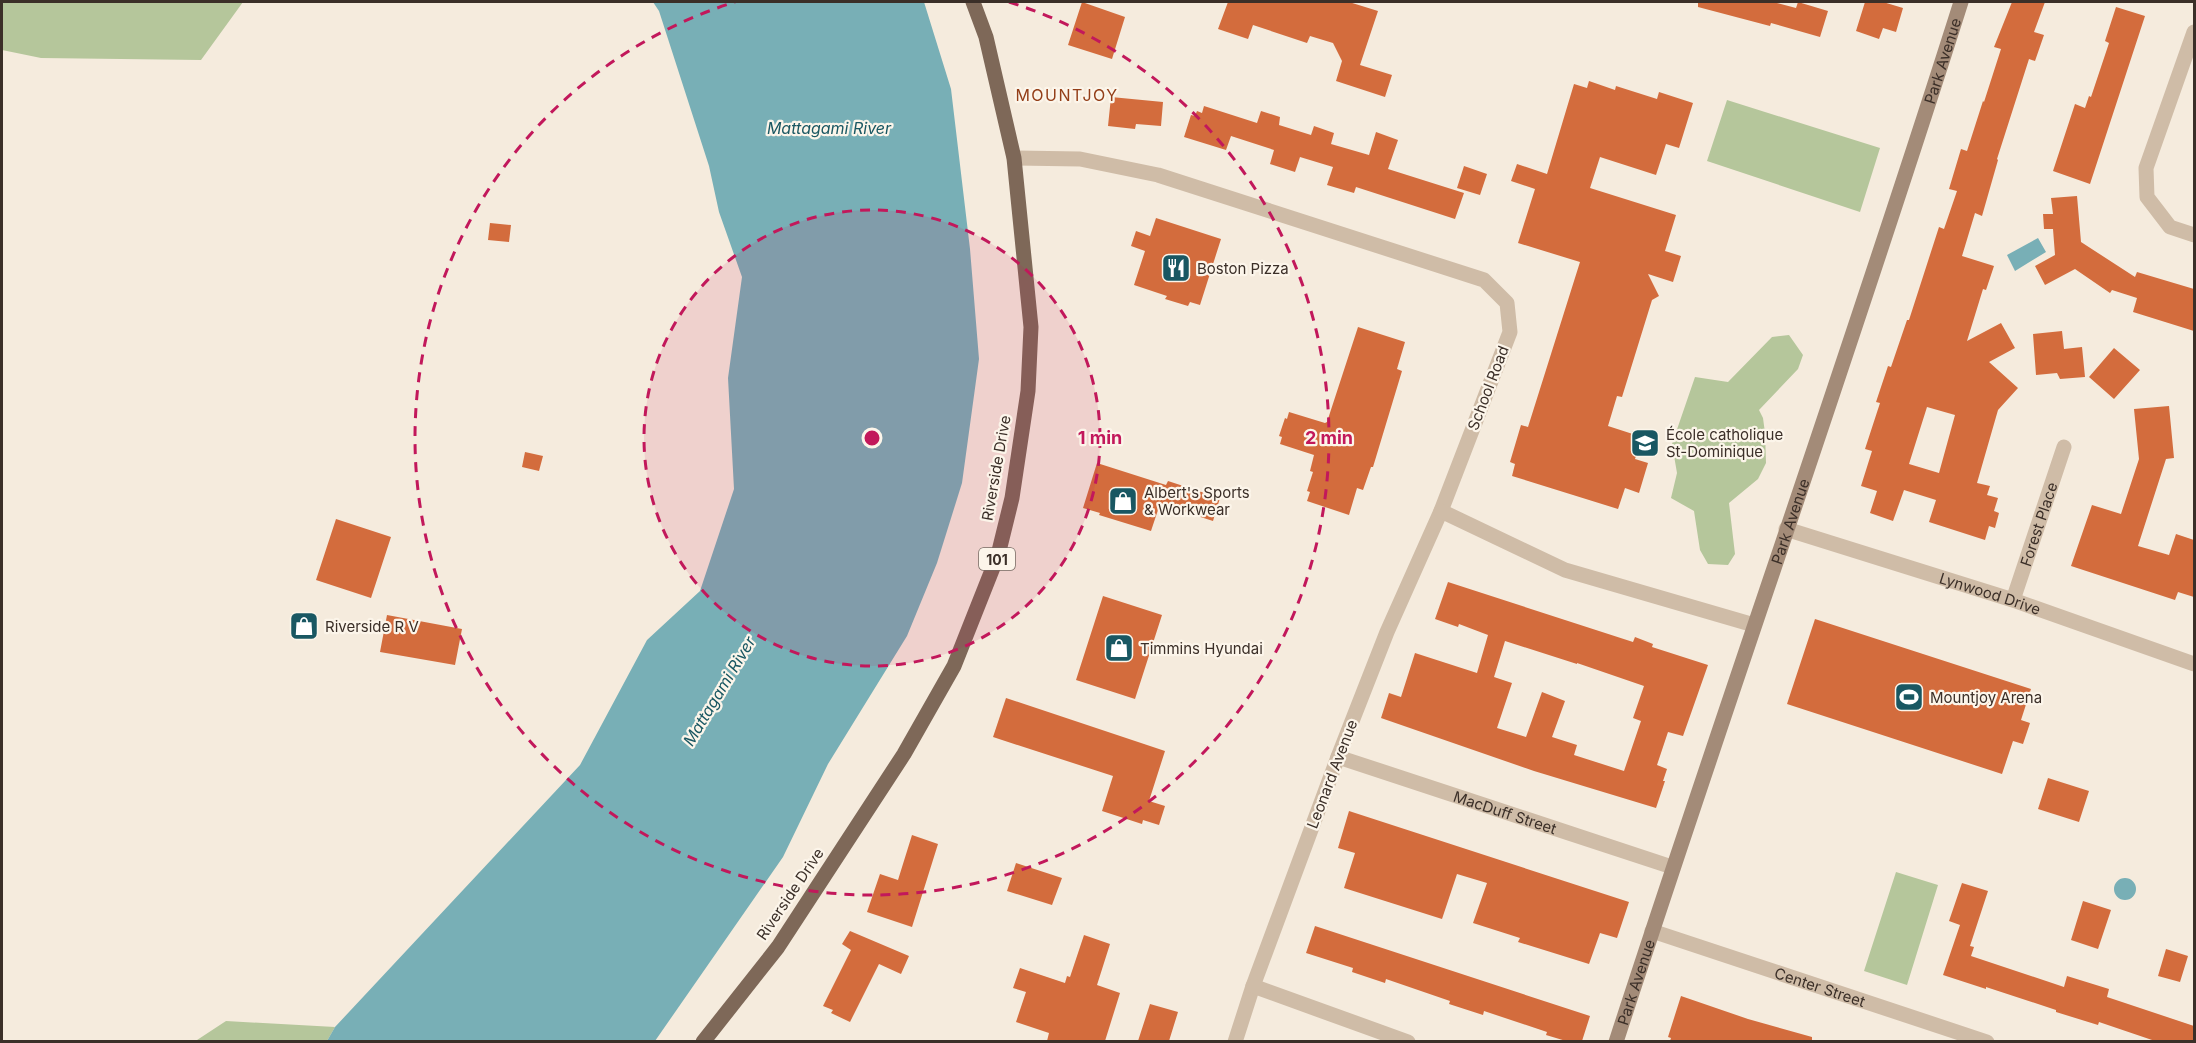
<svg xmlns="http://www.w3.org/2000/svg" width="2196" height="1043" font-family="Inter,sans-serif">
<style>
.green{fill:#b5c69b}
.water{fill:#78afb6}
.building{fill:#d36c3d;fill-rule:evenodd}
.lines{fill:none;stroke-linecap:round;stroke-linejoin:round}
.street{stroke:#cfbca7;stroke-width:15}
.secondary{stroke:#a38b78;stroke-width:15}
.primary{stroke:#7e6858;stroke-width:15}
.ring{fill:none;stroke:#c2185b;stroke-width:3;stroke-dasharray:10 8}
.labels{text-anchor:middle;dominant-baseline:central;stroke-width:4.5;stroke-linejoin:round;paint-order:stroke}
.shield{fill:#fcf5ea;stroke:#756a62;stroke-width:1.5}
.shield-label{font-size:14px;font-weight:bold;fill:#3b2f28}
.street-label{font-size:15px;fill:#3b2f28;stroke:#fcf5ea}
.poi-label{font-size:15px;fill:#3b2f28;stroke:#fcf5ea;text-anchor:start}
.neighbourhood-label{font-size:16px;letter-spacing:1.5px;fill:#933e18;stroke:#fcf5ea}
.water-label{font-size:16px;font-style:italic;fill:#195762;stroke:#fcf5ea}
.centre{fill:#c2185b;stroke:#fcf5ea;stroke-width:3}
.ring-label{font-size:18px;text-anchor:middle;font-weight:bold;fill:#c2185b;stroke:#fcf5ea;stroke-width:4.5;stroke-linejoin:round;paint-order:stroke}
</style>
<rect width="100%" height="100%" fill="#f5ebdd"/>
<!-- green -->
<path class="green" d="M2 2H243L201 60 41 58 2 50Z
M1727 100 1880 148 1860 212 1707 161Z
M1789 335 1803 355 1798 369 1759 410 1763 418 1765 433 1766 463 1758 479 1729 503 1735 554 1728 565 1708 564 1700 550 1694 511 1671 498 1677 473 1672 444 1695 377 1728 382 1772 337Z
M1896 872 1938 885 1907 985 1864 971Z
M226 1021 335 1027 327 1041 194 1042Z"/>
<!-- water -->
<path class="water" d="M653 2H924L951 89 970 249 979 359 962 483 937 563 907 636 828 764 783 857 655 1041H327L335 1027 580 765 647 640 700 591 734 489 728 378 742 277 719 212 709 166 659 11Z
M2038 238 2046 252 2015 271 2007 255Z
M2114 889a11 11 0 1 1 22 0a11 11 0 1 1-22 0Z"/>
<!-- building -->
<path class="building" d="M1082 2 1125 17 1112 59 1068 45Z
M1228 2H1349L1378 11 1360 65 1392 75 1385 97 1336 81 1342 61 1333 43 1310 36 1307 43 1253 25 1248 39 1218 29Z
M1698 2H1773L1796 8 1798 2 1828 11 1820 37 1771 23 1770 26 1698 7Z
M1865 2H1883L1903 8 1896 32 1883 28 1879 39 1856 31Z
M2012 2H2045L2034 32 2044 35 2035 61 2029 59 1997 159 1998 160 1982 216 1975 213 1962 256 1994 266 1986 290 1983 289 1967 341 2001 323 2015 348 1989 362 2018 388 1998 410 1977 483 1990 486 1987 495 1998 498 1994 511 1999 513 1995 528 1989 526 1985 540 1929 522 1936 500 1904 490 1893 521 1870 513 1877 491 1861 486 1872 451 1865 449 1880 403 1876 402 1888 366 1891 367 1907 320H1909L1939 227 1944 229 1957 191 1949 189 1961 149 1967 151 1983 101 1984 102 2001 49 1994 47ZM1927 407 1955 415 1939 473 1909 464Z
M2116 7 2145 16 2090 184 2053 171 2075 104 2085 108 2089 96 2091 97 2109 43 2105 41Z
M1589 81 1615 90 1616 86 1657 99 1659 92 1693 103 1679 148 1666 144 1656 175 1600 157 1590 188 1676 215 1665 251 1681 256 1673 282 1648 274 1659 296 1652 300 1622 397 1617 396 1608 426 1642 437 1635 459 1648 463 1639 493 1625 488 1618 509 1512 476 1515 464 1510 462 1521 425 1528 427 1580 262 1518 243 1535 189 1511 181 1517 164 1547 174 1574 84 1587 88Z
M1111 97 1163 102 1161 126 1136 124 1135 129 1108 126Z
M1204 106 1257 123 1261 111 1280 117 1279 125 1311 135 1314 126 1334 133 1331 144 1369 155 1376 132 1398 140 1388 169 1464 193 1455 219 1356 187 1354 193 1327 185 1333 167 1300 157 1295 172 1270 164 1274 150 1231 136 1226 150 1184 137 1191 115 1195 116 1197 111 1202 113Z
M1464 166 1487 174 1480 195 1457 188Z
M2077 196 2081 242 2135 277 2137 272 2194 289V331L2133 312 2137 298 2112 290 2110 293 2075 269 2045 285 2035 266 2055 255 2053 229H2044L2043 214H2053L2051 198Z
M1156 218 1221 239 1200 305 1190 302 1188 306 1165 299 1167 296 1134 285 1145 251 1131 246 1136 231 1150 236Z
M490 223 511 225 509 242 488 240Z
M1358 327 1405 342 1397 369 1402 371 1373 467H1371L1363 490 1357 488 1349 515 1307 501 1310 492 1307 491 1313 472 1310 471 1314 455 1280 444 1282 437 1279 436 1285 418 1287 419 1289 412 1325 423 1327 422Z
M2062 331 2064 349 2082 347 2085 377 2060 379 2057 373 2036 375 2033 334Z
M2114 348 2140 370 2114 399 2089 377Z
M2169 406 2174 458 2166 459 2138 546 2169 555 2176 534 2194 540V597L2178 592 2175 600 2071 566 2092 505 2121 514 2139 459 2134 409Z
M525 452 543 456 539 471 522 467Z
M1097 463 1166 485 1168 481 1220 498 1213 521 1160 504 1151 531 1099 515 1100 513 1083 508Z
M336 519 391 537 371 598 316 580Z
M1448 582 1633 642 1635 637 1653 644 1652 647 1708 665 1683 736 1668 732 1657 765 1667 769 1663 781H1665L1656 808 1534 771 1381 718 1389 693 1401 697 1415 653 1477 673 1488 635 1459 624 1458 627 1435 619ZM1505 641 1577 664V663L1644 686 1633 718 1641 721 1624 771 1574 755 1577 745 1552 737 1565 701 1542 692 1526 737 1497 728 1512 683 1494 677Z
M1103 596 1162 615 1135 699 1076 680Z
M387 615 462 629 455 665 380 652Z
M1815 619 2031 689 2021 720 2030 723 2023 744 2013 741 2002 774 1787 704Z
M1006 698 1165 751 1149 801 1165 806 1159 825 1143 820 1142 824 1102 811 1113 776 993 737Z
M2048 778 2089 791 2079 822 2038 809Z
M1349 811 1629 902 1617 938 1600 933 1589 964 1518 942 1520 938 1473 923 1487 883 1457 874 1442 919 1344 888 1355 853 1338 848Z
M912 835 938 844 912 927 867 912 880 874 898 880Z
M1016 863 1062 878 1052 905 1007 891Z
M1962 883 1988 891 1970 946 1974 947 1971 956 2064 987 2067 976 2109 989 2107 997 2194 1026V1041H2155L2099 1022 2098 1025 2056 1012V1010L1986 987V989L1943 975 1960 925 1949 921Z
M2083 901 2111 910 2098 949 2071 940Z
M1315 926 1590 1016 1582 1041H1566L1546 1035 1547 1032 1484 1011 1483 1015 1449 1004 1450 1001 1386 979 1385 983 1352 972 1353 968 1306 953Z
M850 931 909 956 901 974 879 964 850 1022 831 1013 833 1010 823 1006 851 950 842 944Z
M1084 935 1110 944 1097 985 1120 993 1105 1041H1047L1049 1033 1016 1022 1026 992 1013 988 1020 968 1065 983 1067 976 1070 977Z
M2166 949 2188 956 2180 982 2158 976Z
M1681 996 1748 1019 1812 1037V1041H1670L1671 1038 1668 1037Z
M1150 1004 1178 1012 1169 1041H1138Z"/>
<g class="lines">
<!-- street -->
<g class="street">
<path d="M2194 32 2146 168 2147 197 2170 227 2194 235"/>
<path d="M1014 158 1080 159 1158 175 1484 280 1507 303 1510 332 1441 511 1387 632 1338 757 1253 986 1235 1042"/>
<path d="M1441 511 1565 570 1754 625"/>
<path id="s1" d="M1786 529 2013 600 2194 664"/>
<path id="s2" d="M2013 600 2064 447"/>
<path id="s3" d="M1338 757 1672 867"/>
<path id="s4" d="M1652 931 1987 1042"/>
<path d="M1253 986 1408 1042"/>
</g>
<!-- secondary -->
<path class="secondary" id="s5" d="M1616 1042C1729 694 1851 350 1961 2"/>
<!-- primary -->
<path class="primary" d="M703 1042 778 947 904 754 954 666 998 555 1012 498 1028 391 1031 327 1014 158 986 37 973 2"/>
</g>
<!-- distance rings -->
<circle cx="872" cy="438" r="228" fill="#c2185b" fill-opacity=".12"/>
<g class="ring">
<circle cx="872" cy="438" r="228"/>
<path d="M1009 2A457 457 0 1 1 735 2"/>
</g>
<!-- icons -->
<defs>
<g id="restaurant-square" transform="scale(1.5)"><rect x="-9" y="-9" width="18" height="18" rx="4" fill="#195762" stroke="#fcf5ea"/><path d="M-5-6h1v4h1v-4h1v4h1v-4h1v5L-1.5 .5V6h-2V.5L-5-1ZM5-6V6H3V1.5H1.5Q1.5-4 5-6Z" fill="#fff"/></g>
<g id="school-square" transform="scale(1.5)"><rect x="-9" y="-9" width="18" height="18" rx="4" fill="#195762" stroke="#fcf5ea"/><path d="M0-5L7-2L0 1L-7-2ZM-4 1L0 2.5L4 1V4Q0 6-4 4Z" fill="#fff"/></g>
<g id="shop-square" transform="scale(1.5)"><rect x="-9" y="-9" width="18" height="18" rx="4" fill="#195762" stroke="#fcf5ea"/><path d="M-5-2.5h2.3a2.7 3.5 0 0 1 5.4 0H5L5.5 6h-11ZM-1.5-2.5h3a1.5 2.3 0 0 0-3 0Z" fill="#fff"/></g>
<g id="stadium-square" transform="scale(1.5)"><rect x="-9" y="-9" width="18" height="18" rx="4" fill="#195762" stroke="#fcf5ea"/><path d="M0-5a6.5 5 0 1 0 0 10a6.5 5 0 1 0 0-10ZM-3.5-1.8h7v3.6h-7Z" fill="#fff"/></g>
</defs>
<g fill-rule="evenodd">
<use href="#restaurant-square" x="1176" y="268"/>
<use href="#school-square" x="1645" y="443"/>
<use href="#shop-square" x="1123" y="501"/>
<use href="#shop-square" x="304" y="626"/>
<use href="#shop-square" x="1119" y="648"/>
<use href="#stadium-square" x="1909" y="697"/>
</g>
<g class="labels">
<!-- shield labels -->
<rect class="shield" x="979" y="548" width="36" height="22" rx="4.5"/>
<g class="shield-label">
<text x="997" y="559">101</text>
</g>
<!-- street labels -->
<g class="street-label">
<text stroke="none"><textPath href="#s5" startOffset="1034">Park Avenue</textPath></text>
<text transform="translate(1488 388) rotate(-69)">School Road</text>
<text transform="translate(996 468) rotate(-80)">Riverside Drive</text>
<text stroke="none"><textPath href="#s5" startOffset="549">Park Avenue</textPath></text>
<text stroke="none"><textPath href="#s2" startOffset="80">Forest Place</textPath></text>
<text stroke="none"><textPath href="#s1" startOffset="214">Lynwood Drive</textPath></text>
<text transform="translate(1332 774) rotate(-69)">Leonard Avenue</text>
<text stroke="none"><textPath href="#s3" startOffset="176">MacDuff Street</textPath></text>
<text transform="translate(790 894) rotate(-56)">Riverside Drive</text>
<text stroke="none"><textPath href="#s5" startOffset="63">Park Avenue</textPath></text>
<text stroke="none"><textPath href="#s4" startOffset="177">Center Street</textPath></text>
</g>
<!-- poi labels -->
<g class="poi-label">
<text x="1197" y="268">Boston Pizza</text>
<text x="1666" y="434">École catholique<tspan x="1666" dy="17">St-Dominique</tspan></text>
<text x="1144" y="492">Albert's Sports<tspan x="1144" dy="17">&amp; Workwear</tspan></text>
<text x="325" y="626">Riverside R V</text>
<text x="1140" y="648">Timmins Hyundai</text>
<text x="1930" y="697">Mountjoy Arena</text>
</g>
<!-- neighbourhood labels -->
<g class="neighbourhood-label">
<text x="1067" y="95">MOUNTJOY</text>
</g>
<!-- water labels -->
<g class="water-label">
<text x="829" y="128">Mattagami River</text>
<text transform="translate(719 691) rotate(-59)">Mattagami River</text>
</g>
</g>
<circle cx="872" cy="438" r="9" class="centre"/>
<g class="ring-label">
<text x="1100" y="444">1 min</text>
<text x="1329" y="444">2 min</text>
</g>
<!-- border -->
<rect width="2196" height="1043" fill="none" stroke="#3b2f28" stroke-width="6"/>
</svg>
